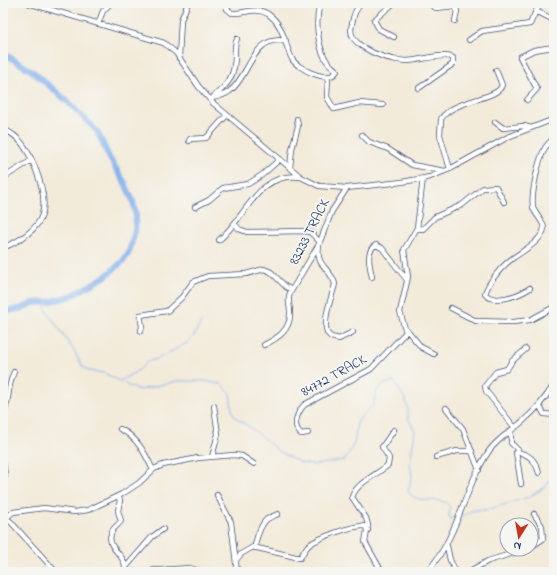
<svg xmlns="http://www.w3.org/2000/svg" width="557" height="575" font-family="'Indie Flower',sans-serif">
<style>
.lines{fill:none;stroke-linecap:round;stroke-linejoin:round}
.stream{stroke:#81b0ec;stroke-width:1}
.river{stroke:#81b0ec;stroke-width:6}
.minor-casing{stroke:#3b4b71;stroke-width:6}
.major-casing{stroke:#3b4b71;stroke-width:8}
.minor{stroke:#fff;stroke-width:4.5}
.major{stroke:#f9bf6c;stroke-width:5.5}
.labels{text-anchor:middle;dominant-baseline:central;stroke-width:4;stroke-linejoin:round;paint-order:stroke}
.street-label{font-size:14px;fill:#1b2f5e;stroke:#f6f6f2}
</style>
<rect width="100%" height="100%" fill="#f6f6f2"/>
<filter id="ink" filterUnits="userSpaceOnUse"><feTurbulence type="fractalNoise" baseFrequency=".025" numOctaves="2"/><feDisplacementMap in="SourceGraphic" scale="8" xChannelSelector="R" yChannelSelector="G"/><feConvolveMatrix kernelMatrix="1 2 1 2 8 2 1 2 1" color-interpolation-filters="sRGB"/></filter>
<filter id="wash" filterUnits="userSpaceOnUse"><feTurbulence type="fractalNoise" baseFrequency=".012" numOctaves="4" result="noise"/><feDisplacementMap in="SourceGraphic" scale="16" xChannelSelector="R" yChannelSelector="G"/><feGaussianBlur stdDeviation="0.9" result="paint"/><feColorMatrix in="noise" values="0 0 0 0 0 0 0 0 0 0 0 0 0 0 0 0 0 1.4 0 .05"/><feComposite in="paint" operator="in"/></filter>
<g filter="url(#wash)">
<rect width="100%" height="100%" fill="#f3ebda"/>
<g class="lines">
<!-- stream -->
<path class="stream" d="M44 303 48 313 71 346 83 367 90 371 104 373 129 386 140 390 177 381H204L221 384 230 393 232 410 235 417 259 434 278 451 301 463 314 465 345 460 354 444 357 423 364 413 373 406 377 390 384 384 394 381 405 399 408 408V418L415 431 410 463 412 476 408 492C420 507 442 494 450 507L449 515 450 518 456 520
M121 380 139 370 147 362 159 358 185 344 194 336 201 322
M460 517 474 510H486L529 497 545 487 554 475"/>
<!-- river -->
<path class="river" d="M3 53 32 71 67 101 97 131 110 159 125 183 133 201 136 216 135 231 129 252 123 261 106 276 71 296 49 302 33 303 23 308 3 312"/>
</g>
</g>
<g filter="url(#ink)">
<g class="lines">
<!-- minor casing -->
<g class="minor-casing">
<path id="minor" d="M28 3 164 43 176 53 199 87 213 103 301 177 319 186 347 188 402 182 430 177 450 169 508 137 554 119
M227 3V9L232 13C245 14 255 6 268 14 284 25 284 43 292 59 297 68 329 85 337 71 333 67 329 65 326 60 317 44 315 20 320 3
M362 3C355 9 353 16 352 24 349 35 354 41 363 47 375 55 391 60 406 61 418 61 445 52 453 58V64L419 88
M427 3 436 8 455 6 457 11 455 21
M541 3 536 11 554 20
M98 24 103 11 111 3
M394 37 379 29 374 20 394 3
M469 40 482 31 530 24 536 11
M179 58 181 20 188 3
M328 77 327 97 334 109 359 103 383 105
M214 96C229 85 235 74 235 55 235 49 234 45 237 39
M212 98C218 97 225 95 230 91 250 76 252 34 286 41
M527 100 537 89 520 57 534 50 554 47
M495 122 503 128 524 126 531 128
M3 129C20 136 27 149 34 165 52 208 47 229 3 248
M362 135 369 142 388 149 412 165 445 171
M189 141 190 139 206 138 227 115
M290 168 292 149 298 126 297 119
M450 169 440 135 441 119C453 99 498 100 502 85L496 70
M3 178 32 160
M195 207 209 200 223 188 248 184 262 175 280 159
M235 224 239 229 247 232 306 231 311 233 320 242
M417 228 423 229 435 217 462 205 483 188 496 187 504 202
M219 240C247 217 257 171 301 177
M319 246C315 267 331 268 335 284 331 300 323 317 327 333L331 337 339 339 353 332
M372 277C370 267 365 250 376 245L382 248 407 280
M530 288C520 295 494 305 485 294 488 282 503 265 513 258 524 250 537 244 543 232 547 223 535 216 533 207 531 194 538 162 544 150 546 145 550 142 554 138
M451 308 476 321 513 322 530 320 554 307
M407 330 421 347 434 354
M141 331 142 326 140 315 167 311 182 297 193 282 208 276 246 274 264 269 271 272 286 287 292 290
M264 345C278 338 291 330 290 312 290 305 287 300 290 293L319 244 332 211 347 188
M539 405 544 414 554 415
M446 408 463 429 479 470
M3 416C10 401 7 386 14 372
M515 428 486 391 485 386 496 372 507 369 512 361 526 349
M120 429C137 437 145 453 153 470
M511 430V443L518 450 516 452C529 454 535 459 539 473
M308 433 301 434C291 425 298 412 304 405L371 369 406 332 400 312 408 277 404 250 417 228 423 178
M516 452 521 484
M212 457 218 434 214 406
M436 457 457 451H472
M3 462 5 475 3 483
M217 495 231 522 237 572
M118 496 120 500 118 511 121 521C118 526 112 528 111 534 106 550 128 554 125 572
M3 510 8 515
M3 517 10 521 56 572
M6 518 13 512 44 508 75 512 88 510 122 494 139 483 154 469 163 465 198 458 234 455 242 456 254 464
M447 546 450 560 456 572
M531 547 543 539 542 526 534 514
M255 548C255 540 261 525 266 520 269 517 274 516 278 514
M237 559 241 554 253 547 300 558C303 554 305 548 309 545 318 538 353 525 364 526L368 530
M126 567 152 537 163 529
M129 572 190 568 203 572
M382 572 365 542 368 525 366 518 352 497C356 483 378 474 388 465L389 458 382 447 394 430
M427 572C460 534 463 489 489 451 498 438 512 431 523 421 536 410 546 398 554 384
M468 572 488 561 527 549"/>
</g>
<!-- major casing -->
<g class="major-casing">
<path id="major" d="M553 3H554"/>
</g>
<!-- minor -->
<use href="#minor" class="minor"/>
<!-- major -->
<use href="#major" class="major"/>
</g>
</g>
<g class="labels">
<!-- street labels -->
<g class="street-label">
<text transform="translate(310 232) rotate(-63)">83233 TRACK</text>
<text transform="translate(334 376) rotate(-29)">84772 TRACK</text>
</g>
</g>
<!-- margin -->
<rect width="557" height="575" fill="none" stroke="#f6f6f2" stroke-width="16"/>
<!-- north arrow -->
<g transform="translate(519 537) rotate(191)"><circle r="19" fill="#f6f6f2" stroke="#9ea6b7"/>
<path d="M0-3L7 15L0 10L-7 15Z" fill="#c8321e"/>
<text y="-6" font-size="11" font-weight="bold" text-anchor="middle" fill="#1b2f5e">N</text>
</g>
</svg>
